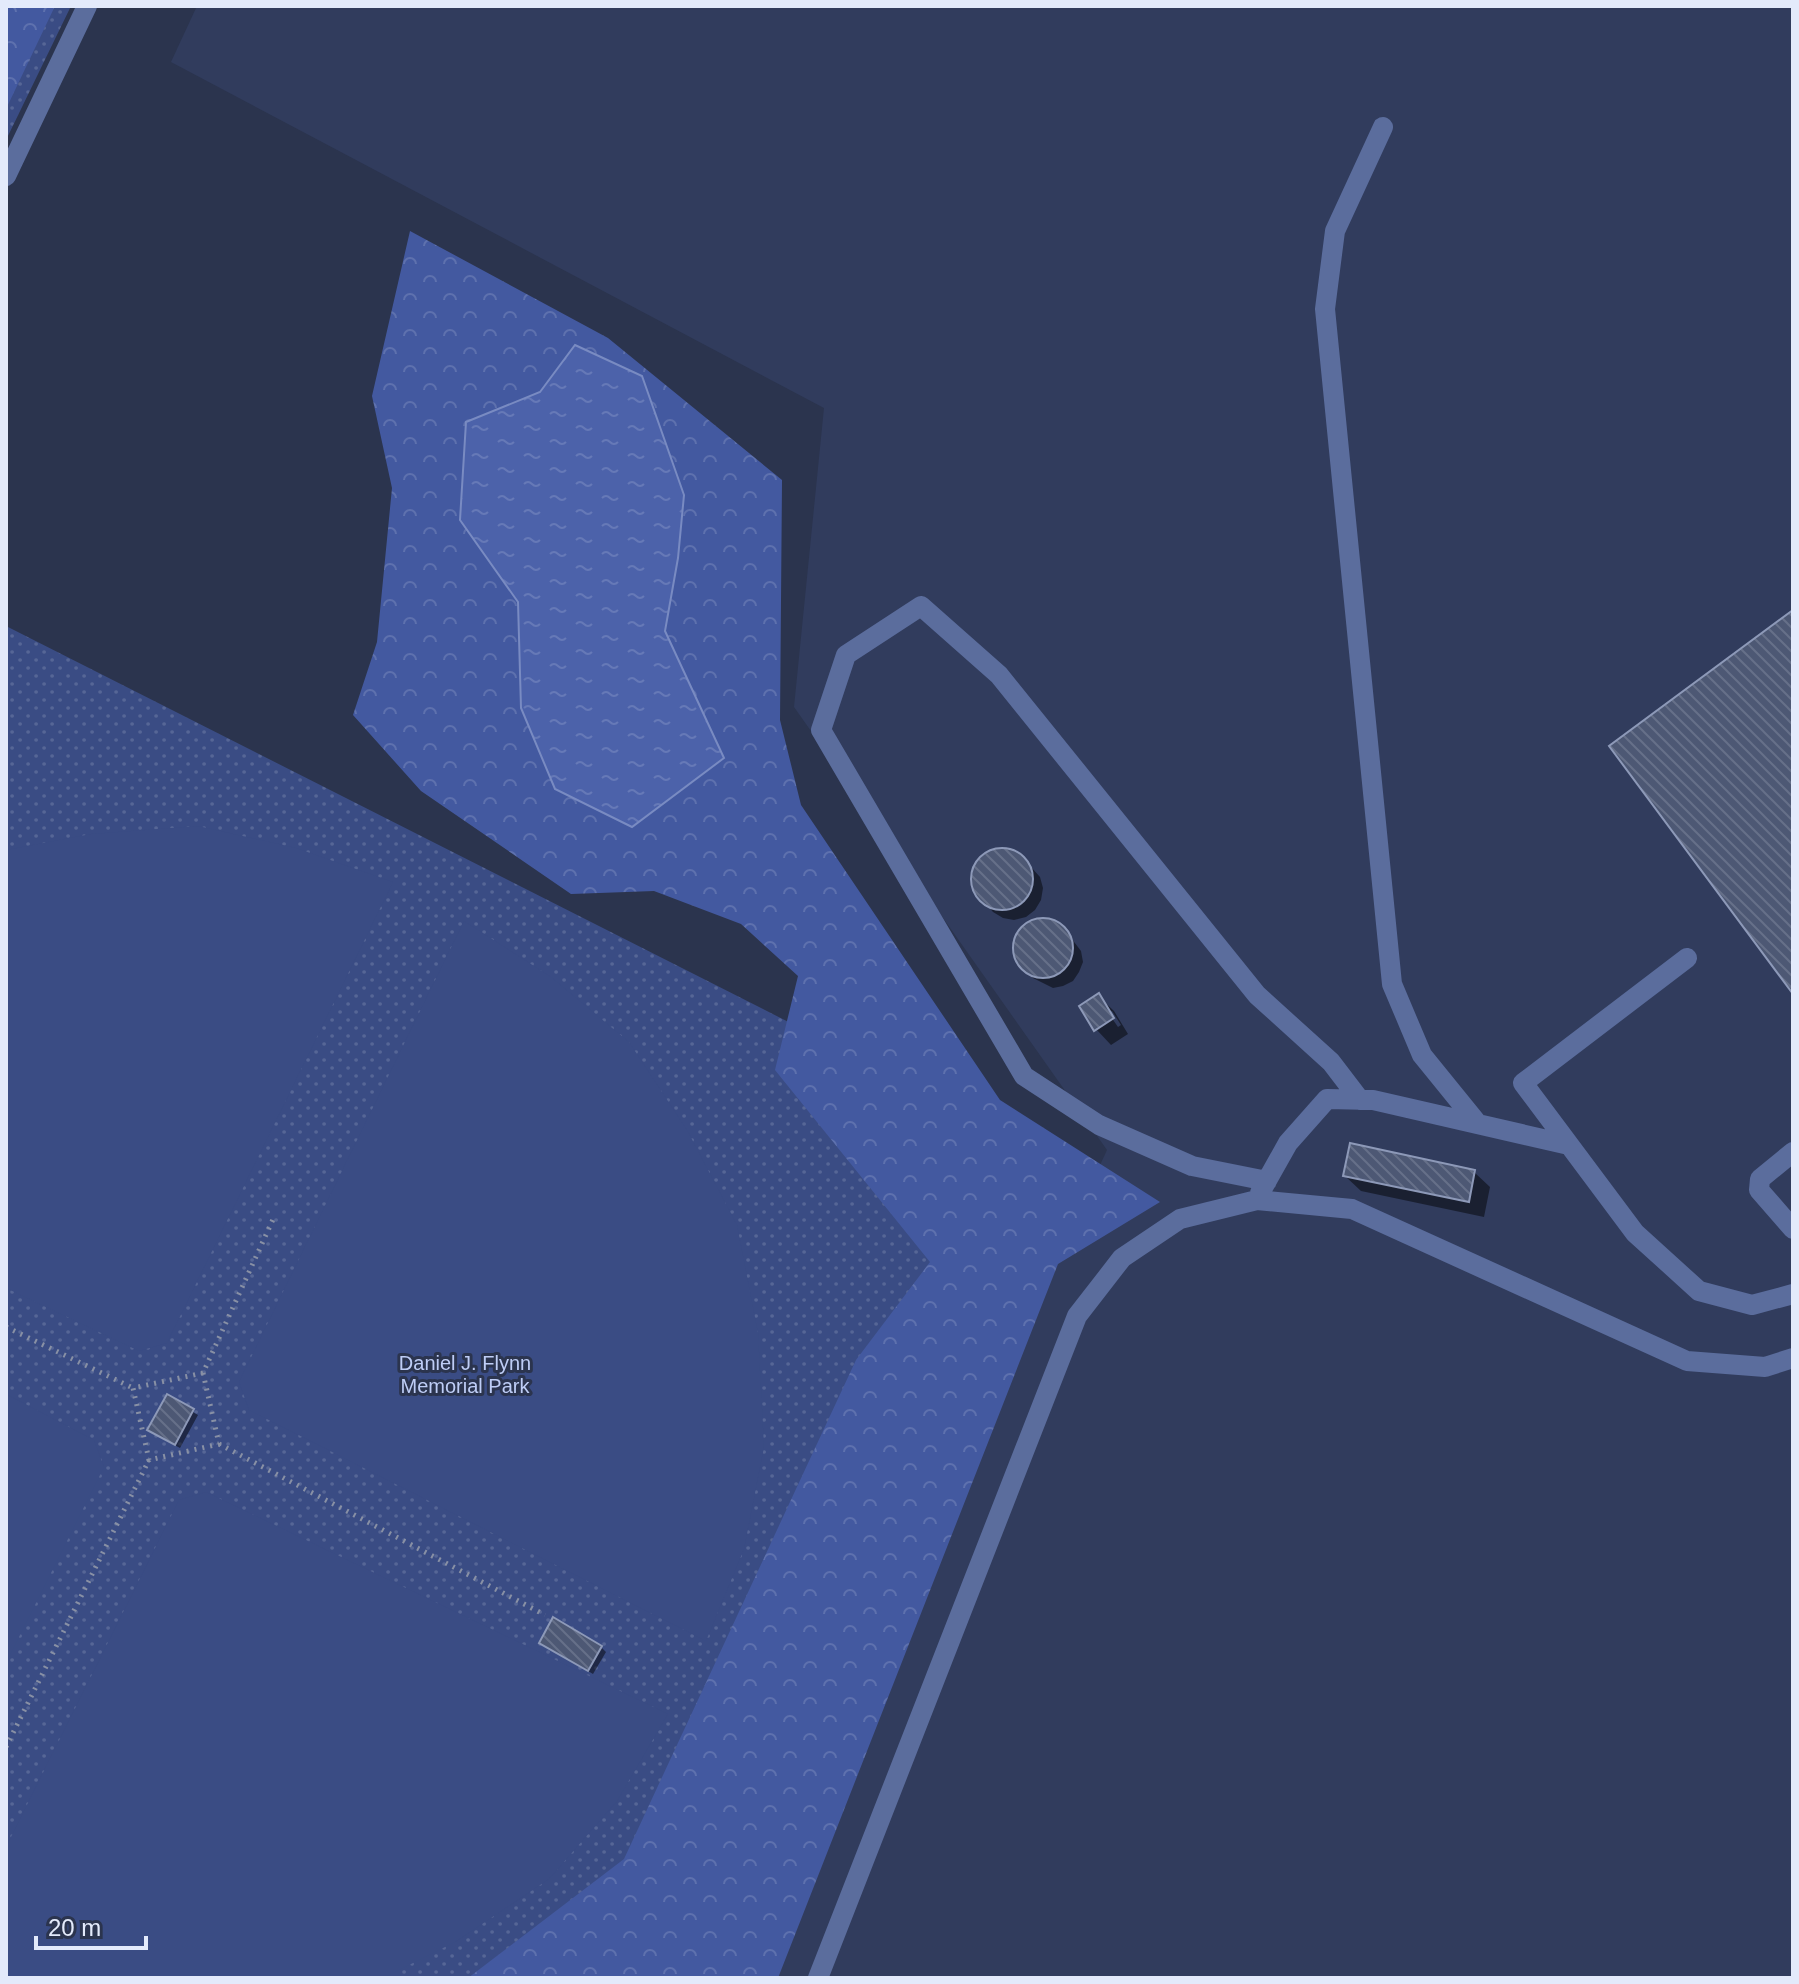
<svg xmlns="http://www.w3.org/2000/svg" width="1799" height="1984" font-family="Arial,sans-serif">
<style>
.built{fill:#313c5d}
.grass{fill:url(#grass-dots)}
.forest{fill:url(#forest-crowns);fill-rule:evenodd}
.pitch{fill:#3a4c84}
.water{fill:url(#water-ripples);stroke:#798bc2;stroke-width:2}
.shadow{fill:#0007;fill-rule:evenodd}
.building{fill:url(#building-back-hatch);stroke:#8d99b8;stroke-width:2}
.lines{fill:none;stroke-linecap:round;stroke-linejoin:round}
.path{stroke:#8890a5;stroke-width:5;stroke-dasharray:2 6;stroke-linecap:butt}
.minor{stroke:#5b6d9d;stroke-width:20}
.labels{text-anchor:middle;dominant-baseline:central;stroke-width:6;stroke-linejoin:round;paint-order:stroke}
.park-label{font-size:20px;fill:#becdf6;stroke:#2b344e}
</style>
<defs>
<pattern id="grass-dots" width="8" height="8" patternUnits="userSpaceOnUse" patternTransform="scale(2)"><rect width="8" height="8" fill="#3a4c84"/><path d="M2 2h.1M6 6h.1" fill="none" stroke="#566696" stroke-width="1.8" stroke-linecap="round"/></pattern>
<pattern id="forest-crowns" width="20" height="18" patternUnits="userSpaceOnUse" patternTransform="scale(2)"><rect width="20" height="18" fill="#4359a0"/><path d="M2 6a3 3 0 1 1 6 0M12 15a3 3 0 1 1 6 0" fill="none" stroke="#5e71ae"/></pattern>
<pattern id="water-ripples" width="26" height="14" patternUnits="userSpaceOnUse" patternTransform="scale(2)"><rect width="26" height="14" fill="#4c62aa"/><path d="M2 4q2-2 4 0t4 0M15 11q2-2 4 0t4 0" fill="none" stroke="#6679b7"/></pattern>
<pattern id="building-back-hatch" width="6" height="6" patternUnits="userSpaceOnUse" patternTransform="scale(2)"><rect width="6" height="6" fill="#4d5874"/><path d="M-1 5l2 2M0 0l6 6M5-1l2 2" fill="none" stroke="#667089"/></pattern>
</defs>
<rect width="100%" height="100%" fill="#2b344e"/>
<!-- built -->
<path class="built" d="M197 6H1793V1978H724L1107 1150 794 707 824 408 171 62Z"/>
<!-- grass -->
<path class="grass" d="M6 6H71L6 140Z
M6 626 913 1085 1032 1216 706 1978H6Z"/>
<!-- forest -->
<path class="forest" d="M6 6H55L6 109Z
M410 231 608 338 782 480 780 720 801 805 1000 1100 1160 1202 1058 1264 778 1978H468L624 1859 856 1360 930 1262 775 1070 798 976 741 924 654 891 571 894 421 791 353 715 377 642 392 488 372 396ZM540 392 678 558 665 631 724 758 521 708 518 602 466 422Z"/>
<!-- pitch -->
<path class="pitch" d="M198 826 296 848 393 882 167 1343 139 1351 6 1288V850L91 834Z
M464 921 551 977 629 1042 687 1130 737 1225 758 1333 764 1447 744 1549 706 1641 249 1410 239 1382Z
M6 1394 94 1440 104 1467 6 1663Z
M206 1492 668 1714 617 1801 549 1879 455 1942 383 1978H6V1847L179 1500Z"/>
<!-- water -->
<path class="water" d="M575 345 642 376 684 495 678 558 665 631 724 758 632 827 555 789 521 708 518 602 460 520 466 422 540 392Z"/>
<!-- shadow -->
<path class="shadow" d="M1001 849 1012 851 1022 857 1040 877 1043 888 1041 900 1035 910 1026 917 1014 920 1003 918 993 912 975 891 972 880 974 868 980 858 989 852Z
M1045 920 1056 923 1065 930 1081 951 1083 962 1079 972 1073 981 1063 986 1053 988 1033 978 1016 957 1015 946 1018 935 1025 927 1034 922Z
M1098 996 1114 1011 1128 1034 1111 1045 1096 1029ZM1107 1011H1112L1121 1025 1118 1027Z
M1474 1172 1490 1187 1484 1217 1361 1191 1345 1176Z
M168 1397 198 1415 180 1448 154 1434Z
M541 1643 601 1647 606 1652 593 1674Z"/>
<!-- building -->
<path class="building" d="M1793 610V994L1609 746Z
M971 879a31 31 0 1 1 62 0a31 31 0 1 1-62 0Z
M1013 948a30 30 0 1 1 60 0a30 30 0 1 1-60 0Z
M1099 993 1114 1018 1094 1031 1079 1006Z
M1350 1143 1475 1170 1469 1202 1343 1176Z
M167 1394 194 1409 175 1445 147 1430Z
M553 1617 602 1646 588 1671 539 1643Z"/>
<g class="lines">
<!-- path -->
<path class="path" d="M6 1327 133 1388
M203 1373 133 1388 149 1460 219 1444 203 1373 275 1215
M219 1444 545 1615
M6 1747 149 1460"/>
<!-- minor -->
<path class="minor" d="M1383 127 1335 231 1325 309 1392 984 1422 1055 1478 1124
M6 176 87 6
M1687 958 1523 1083 1635 1233 1699 1291 1752 1305 1793 1294
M1793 1152 1760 1179 1759 1190 1793 1229
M1267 1181 1192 1166 1099 1125 1024 1076 821 730 846 655 921 606 999 675 1257 995 1331 1062 1360 1100
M1260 1193 1288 1143 1327 1099 1373 1100 1569 1145
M818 1978 1077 1316 1122 1258 1180 1219 1257 1200 1352 1209 1687 1361 1765 1367 1793 1358"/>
</g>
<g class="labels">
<!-- park labels -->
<g class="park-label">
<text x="465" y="1363">Daniel J. Flynn<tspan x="465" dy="23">Memorial Park</tspan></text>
</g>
</g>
<!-- border -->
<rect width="1799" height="1984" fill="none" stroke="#e3eafb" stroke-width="16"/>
<!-- scale -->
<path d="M36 1936v12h110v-12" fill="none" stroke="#e3eafb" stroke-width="4"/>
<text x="48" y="1936" font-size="24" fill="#e3eafb" stroke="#2b344e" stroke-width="6" paint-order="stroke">20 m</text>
</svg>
